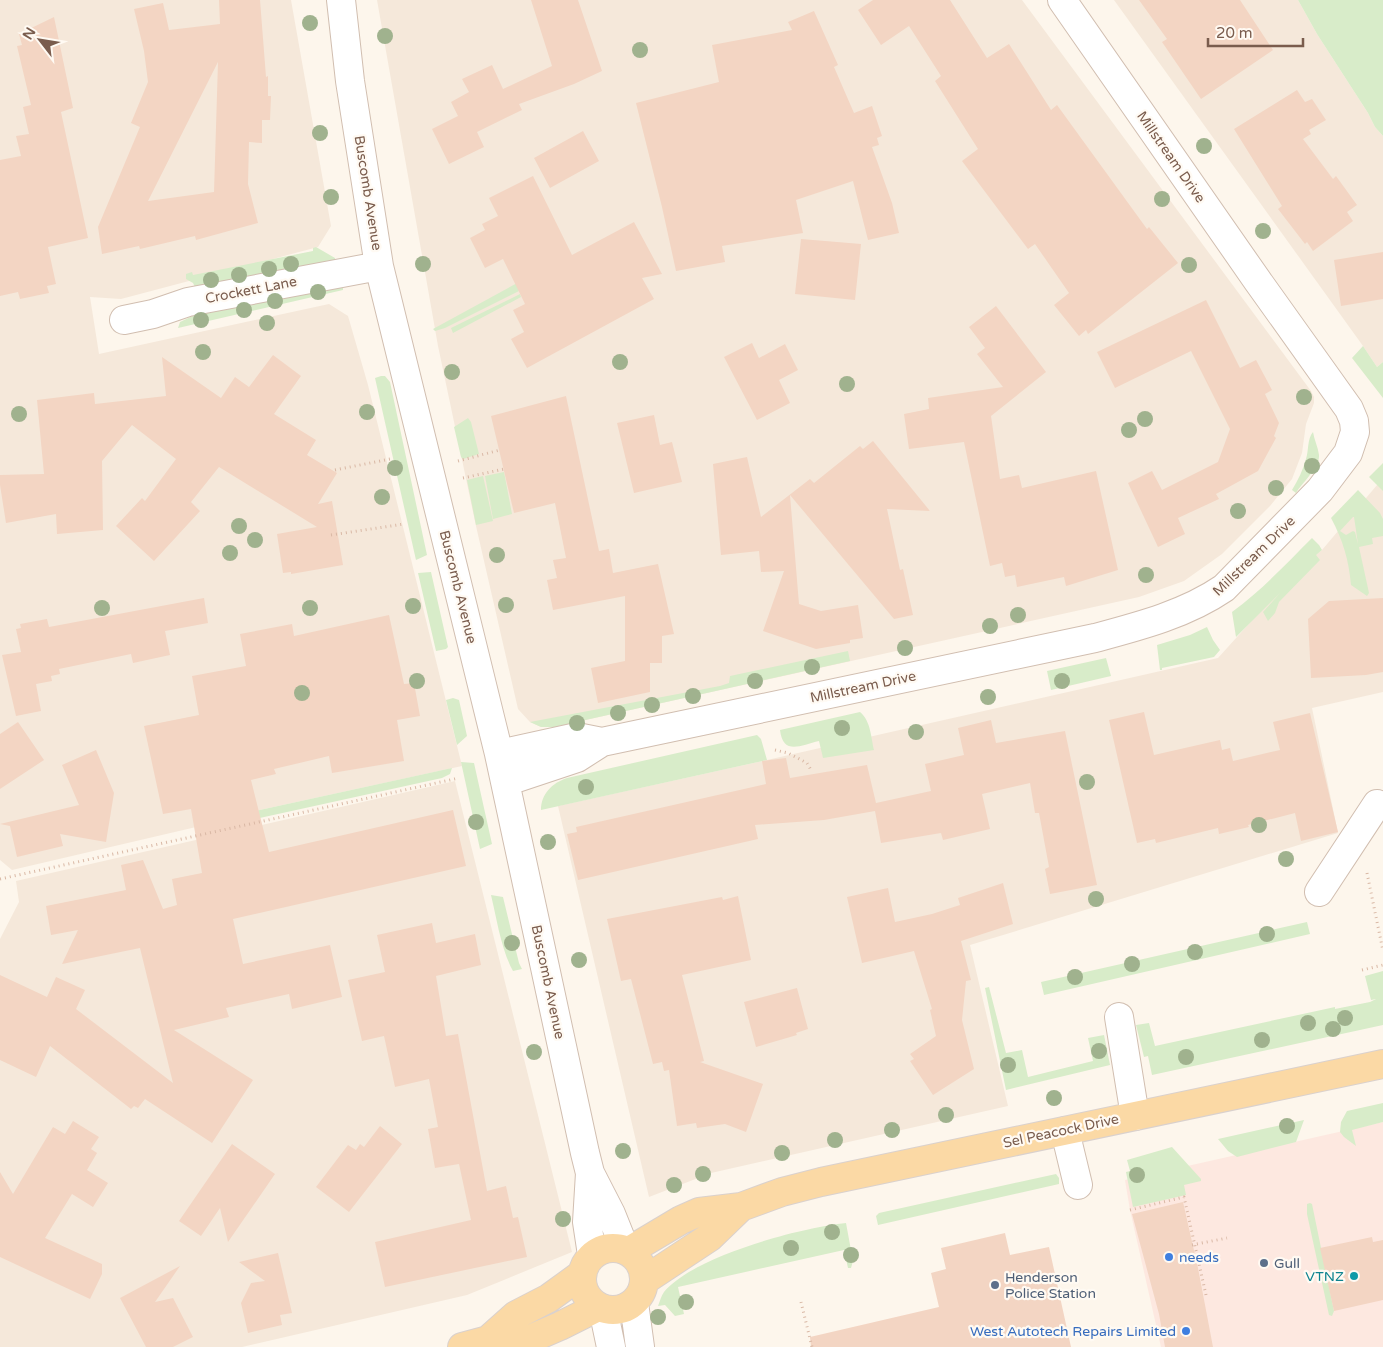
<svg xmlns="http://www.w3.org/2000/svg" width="1383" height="1347" font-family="'Varela Round',sans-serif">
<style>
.residential{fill:#f5e8da}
.commercial{fill:#fde8e0}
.green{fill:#d8ecc9;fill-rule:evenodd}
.building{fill:#f3d5c3;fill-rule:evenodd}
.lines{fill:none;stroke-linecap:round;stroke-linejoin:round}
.minor-casing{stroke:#d1beb0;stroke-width:30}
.major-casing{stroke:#dad1cd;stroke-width:30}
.path{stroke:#d9b8a5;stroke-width:3;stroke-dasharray:1 4;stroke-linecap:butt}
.minor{stroke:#fff;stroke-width:28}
.major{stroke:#fbd9a5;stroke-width:28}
.tree{fill:#a0b28e}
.shop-dot{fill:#3f7fe0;stroke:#fffaf3;stroke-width:2}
.service-dot{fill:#5c6f8a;stroke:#fffaf3;stroke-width:2}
.culture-dot{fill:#0f9aa8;stroke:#fffaf3;stroke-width:2}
.labels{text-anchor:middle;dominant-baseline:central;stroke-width:4.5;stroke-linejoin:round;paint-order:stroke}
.street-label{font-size:14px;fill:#7a5c4d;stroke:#fffaf3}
.shop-label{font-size:14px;fill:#366cbe;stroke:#fffaf3;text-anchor:start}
.service-label{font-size:14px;fill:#4e5e75;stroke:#fffaf3;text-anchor:start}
.culture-label{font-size:14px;fill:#0d838f;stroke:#fffaf3;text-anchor:end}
</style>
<rect width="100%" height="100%" fill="#fdf6ec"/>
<!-- residential -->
<path class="residential" d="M0 0H291L331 226 318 247 121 299 90 297 99 354 329 304 348 316 368 385 462 766 209 821V824L12 870 0 860Z
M377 0H1022L1311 391 1314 397V403L1306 424 1302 453 1292 479 1270 506 1222 554 1184 581 1139 597 554 727H541L530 722 518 709 476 526 438 346Z
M1114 0H1298L1317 34 1368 113 1375 127 1383 136V362L1377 367 1363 346Z
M1383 478V692L1312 708 1338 833 970 945 1008 1106 711 1173 649 1197 558 806 767 760 1218 658 1301 566 1322 550Z
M455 781 572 1252 467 1295 242 1347H0V939L19 902 16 881Z"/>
<!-- commercial -->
<path class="commercial" d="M1383 1122V1347H1161L1130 1210 1125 1180Z"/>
<!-- green -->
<path class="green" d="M1298 0H1383V136L1375 127 1368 113 1317 34Z
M316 247 335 258V262L195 287 193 283 186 279V274L192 272 193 275 313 251V248Z
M552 264 518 288 519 291 445 328 435 331 433 329Z
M343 286V290L178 328 180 322 203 311Z
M520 294 521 297 453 333 451 328Z
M1363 346 1377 367 1383 362V398L1352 358Z
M381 376H385L390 382 427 555 416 560 375 378Z
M468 418 471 422 479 454 463 459 461 457 454 427Z
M1313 432C1314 439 1318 447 1319 455 1320 467 1302 483 1296 493L1292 490C1298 480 1303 470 1306 459 1309 450 1307 439 1313 432Z
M1383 463V491L1369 477Z
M504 472 512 514 493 519 485 476Z
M483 476 493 521 476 525 467 480Z
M1358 490 1380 513 1383 519V536L1372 538 1373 544 1359 547 1369 593 1367 596 1351 585C1349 561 1343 540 1331 518ZM1353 517H1354L1358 544 1355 532 1353 531 1346 535 1340 531Z
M1312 538 1319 545 1322 550 1316 555 1320 560 1279 602 1275 613 1268 621 1263 612 1280 593 1236 637 1232 612C1262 590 1286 564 1312 538Z
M431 572 448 647 446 649 436 651 418 573Z
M1207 627 1213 640 1220 650 1214 657 1162 668V670H1160L1157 645 1190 635Z
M848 651 850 661 554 727H541L530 722 720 686 729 683 730 676Z
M1106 658 1111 676 1051 690 1047 671Z
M453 698 459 700 467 736 457 745 446 700Z
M860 712C871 721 871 738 874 750L823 758 819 741C801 745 783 756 780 730Z
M757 735 761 739 767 760 541 810C541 794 552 783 567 778Z
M461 762 474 763 492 844 480 849Z
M452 768 450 774 442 778 210 829 209 821Z
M491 895 503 897 519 963 522 969 513 971C501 949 497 920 491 895Z
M1307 922 1310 934 1044 995 1041 982Z
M1383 971V1025L1152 1075 1148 1056 1144 1057 1136 1025 1149 1023 1155 1046 1335 1007V1009L1370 1002 1376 999 1371 1000 1365 976Z
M989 987 1006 1053 1022 1050 1028 1077 1093 1061 1088 1038 1104 1035 1110 1065 1006 1090 985 988Z
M1383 1103V1122L1352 1130 1356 1146 1344 1137 1340 1132 1341 1122 1347 1111Z
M1304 1120 1296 1142 1237 1157 1228 1151 1218 1139Z
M1172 1147 1201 1179V1181L1184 1185 1186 1195 1133 1207 1126 1172 1130 1171 1127 1160Z
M1056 1174 1059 1178V1184L878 1225 876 1216 879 1213Z
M1310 1203 1312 1204 1334 1311 1332 1316 1329 1315 1307 1214V1204Z
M846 1223 853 1261 851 1268H848L844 1250 678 1287 684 1314 675 1316 665 1305 658 1306C660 1301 661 1296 664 1292 694 1256 799 1228 846 1223Z"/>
<!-- building -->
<path class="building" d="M219 0H260L266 77 268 76V96H271L270 120H262V143L249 142 248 184 258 223 196 240 195 236 140 249 139 246 102 254 98 227 140 127 131 123 148 82 144 51 134 9 163 3 169 30 220 24ZM218 62 214 192 148 201Z
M531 0H578L602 71 574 84 519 104 522 110 477 132 484 147 449 164 432 129 458 116 451 102 469 92 462 79 492 65 503 89 552 66Z
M873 0H950L987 58 1009 44 1051 110 1057 105 1147 229 1149 227 1178 263 1088 334 1086 330 1079 336 1054 305 1069 293 1035 244 1028 249 962 161 978 149 935 81 941 76 909 26 881 45 858 10Z
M1139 0H1240L1273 50 1201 99 1162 42 1167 39Z
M814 11 838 65 834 67 854 113 872 106 882 136 877 138 879 145 872 147 892 203 899 233 868 240 853 181 796 200 803 233 722 246 725 262 676 271 662 207 636 103 719 82 712 45 792 30 788 22Z
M54 17 73 108 61 112 88 238 48 247 56 284 47 286 49 293 20 299 18 292 0 296V160L21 156 16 136 29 134 23 107 31 105 17 46 22 45 19 34Z
M1297 90 1305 102 1312 99 1326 120 1309 130 1311 134 1303 139 1333 179 1336 176 1357 205 1347 212 1353 221 1313 251 1307 242 1305 244 1278 209 1282 206 1234 129Z
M583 131 599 161 550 188 534 158Z
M533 176 572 255 634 222 662 274 642 278 654 299 527 368 511 339 524 332 513 310 525 304 503 259 485 268 470 238 485 230 482 224 498 216 489 198Z
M801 239 861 244 855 300 795 294Z
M1383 252V299L1341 306 1334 260Z
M1206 300 1240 368 1256 360 1272 390 1265 394 1279 423 1274 436 1276 438 1258 471 1216 494 1219 499 1178 518 1185 534 1158 547 1128 483 1152 471 1162 490 1218 462 1230 429 1191 351 1115 388 1097 352Z
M996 306 1046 372 991 416 1000 479 1019 475 1022 488 1096 471 1118 570 1066 586 1064 577 1017 587 1015 575 1005 577 1002 563 990 566 964 442 909 449 904 414 929 409 928 398 1003 387 977 354 985 348 969 327Z
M752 343 759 358 785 344 798 370 779 380 790 403 757 420 724 357Z
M273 355 301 376 274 414 316 440 307 455 337 473 318 504 332 501 343 565 291 574V572L283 573 277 534 317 527 219 467 191 502 200 511 154 561 116 526 142 498 145 501 176 459 132 425 102 461 103 530 57 534 56 514 6 523 0 485V475L44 474 37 400 94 393 95 404 166 396 162 357 221 398 235 377 249 387Z
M566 396 599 551 609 549 613 573 658 564 674 634 662 636V663H650V692L598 703 591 668 625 661V596L553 610 547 580 557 578 553 560 566 558 555 503 514 513 491 416Z
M654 415 660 445 672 442 682 482 634 493 617 423Z
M873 441 930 511 887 509 900 570 903 569 913 615 894 619 790 495 799 604 821 611 858 605 863 638 850 640V643L816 649 763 631 784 571 761 572 759 551 721 555 713 464 747 457 761 517 810 479 814 483 860 446 863 449Z
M204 598 208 623 165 631 170 655 133 663 131 654 59 669 60 674 51 676 52 681 36 684 41 711 16 716 2 655 21 652 16 629 21 628 20 624 47 619 49 627Z
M1383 598V672L1366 675 1311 678 1308 619 1329 601Z
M389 615 404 684 414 683 420 716 397 720 404 761 332 773 329 756 274 769 276 774 251 780 269 852 453 810 466 866 233 919 243 964 330 945 342 997 292 1009 289 994 226 1008 229 1017 174 1030 253 1080 212 1143 145 1099 138 1108 134 1106 131 1109 50 1046 36 1077 0 1060V975L47 997 56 977 85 990 76 1009 173 1083 140 948 62 964 78 930 51 935 46 906 126 890 121 865 143 860 163 909 177 905 172 879 202 873 191 809 163 814 144 726 199 715 192 676 246 666 240 634 292 624 294 636Z
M1144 712 1154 755 1220 740 1222 750 1230 748 1233 761 1280 750 1273 722 1310 713 1338 832 1301 841 1295 813 1248 825 1249 827 1219 834 1218 828 1156 843 1155 839 1137 843 1109 720Z
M991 720 996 743 1065 731 1097 885 1050 894 1045 869 1049 867 1039 813H1035L1030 783 982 794 990 829 943 840 941 833 881 843 875 811 824 820 755 825 758 839 578 880 567 834 577 832 576 827 766 784 762 761 786 758 790 778 867 765 876 803 931 791 925 764 964 755 958 728Z
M18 722 44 760 0 789V734Z
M96 750 114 793 106 842 60 834 63 846 17 857 10 826 0 824 79 805 62 765Z
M1003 883 1013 924 961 941 971 980 966 981 962 1020 974 1069 933 1095 910 1061 914 1059 910 1054 936 1036 930 1010 932 1009 914 951 862 963 847 897 888 888 895 922 932 914 960 905 958 898Z
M738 896 751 960 682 975 704 1061 700 1062 763 1084 746 1132 725 1124 697 1128 696 1123 677 1126 669 1070 664 1071 662 1062 653 1064 631 979 621 981 607 919 722 897 723 900Z
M432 923 436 943 475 934 481 965 436 976 446 1036 458 1034 487 1191 506 1186 513 1218 518 1217 527 1257 385 1287 375 1242 471 1220 459 1164 435 1168 428 1129 438 1127 429 1079 395 1087 384 1036 362 1041 348 980 385 972 377 935Z
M797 988 808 1029 796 1033 797 1035 756 1047 744 1002Z
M73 1121 99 1137 91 1149 97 1153 87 1170 108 1183 93 1207 72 1194 45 1238 102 1264V1274L90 1299 0 1257V1172L13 1194 53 1127 65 1134Z
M380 1126 402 1144 349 1212 316 1187 348 1145 356 1150 360 1144 364 1147Z
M232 1144 275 1174 228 1242 220 1208 201 1236 179 1221Z
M1183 1202 1198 1268 1213 1347H1165L1159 1314 1132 1214Z
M1005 1233 1010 1255 1049 1247 1071 1347H811L810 1337 939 1307 931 1273 946 1269 941 1248Z
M1372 1237 1373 1242 1383 1240V1300L1334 1311 1320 1248Z
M278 1253 292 1313 280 1315 282 1325 248 1333 241 1303 251 1283 265 1281 239 1262Z
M180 1266 155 1302 173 1298 193 1337 173 1347H146L120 1298Z"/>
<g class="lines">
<!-- minor casing -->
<g class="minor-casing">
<path id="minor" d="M341 0 350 81 379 266 499 754 585 1153 590 1173 611 1214 625 1249
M124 320 153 314 188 302 379 266
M499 754 577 737 602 742
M505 782 577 758 602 742 1095 638C1140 626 1186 614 1224 588L1320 490 1348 453 1355 432 1354 421 1349 409 1257 280 1062 0
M1319 892 1377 804
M1119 1017 1135 1116
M1065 1131 1078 1185
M590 1173 587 1222 592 1255
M634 1303 640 1347
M603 1309 611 1347"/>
</g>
<!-- major casing -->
<g class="major-casing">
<path id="major" d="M582 1279a31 31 0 1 1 62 0a31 31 0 1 1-62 0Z
M629 1251 681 1220 699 1212 741 1207 782 1192 821 1182 1383 1064
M645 1280 710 1237 741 1207
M488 1340 516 1315 549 1298 582 1274
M462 1347 488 1340 523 1342 560 1326 598 1307"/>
</g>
<!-- path -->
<path class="path" d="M458 461 500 450
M335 470 390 459
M463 478 504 469
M331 535 404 524
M775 750 788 753 807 763 811 770
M1367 873 1383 951
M0 879 459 778
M1362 970 1383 965
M1130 1210 1184 1197 1206 1295
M1192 1245 1227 1238
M801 1302 812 1347"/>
<!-- minor -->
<use href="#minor" class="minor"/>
<!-- major -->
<use href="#major" class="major"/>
</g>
<!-- trees -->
<g class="tree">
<circle cx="310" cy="23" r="8"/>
<circle cx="385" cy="36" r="8"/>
<circle cx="640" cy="50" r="8"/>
<circle cx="320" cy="133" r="8"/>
<circle cx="1204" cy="146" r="8"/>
<circle cx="331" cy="197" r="8"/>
<circle cx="1162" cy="199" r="8"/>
<circle cx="1263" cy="231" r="8"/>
<circle cx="291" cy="264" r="8"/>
<circle cx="423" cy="264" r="8"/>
<circle cx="1189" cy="265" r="8"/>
<circle cx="269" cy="269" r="8"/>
<circle cx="239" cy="275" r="8"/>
<circle cx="211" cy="280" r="8"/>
<circle cx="318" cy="292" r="8"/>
<circle cx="275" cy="301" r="8"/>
<circle cx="244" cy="310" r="8"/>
<circle cx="201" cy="320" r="8"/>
<circle cx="267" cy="323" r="8"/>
<circle cx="203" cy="352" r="8"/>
<circle cx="620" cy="362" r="8"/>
<circle cx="452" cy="372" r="8"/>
<circle cx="847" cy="384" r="8"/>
<circle cx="1304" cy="397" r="8"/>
<circle cx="367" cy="412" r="8"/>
<circle cx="19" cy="414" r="8"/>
<circle cx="1145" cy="419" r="8"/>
<circle cx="1129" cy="430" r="8"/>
<circle cx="1312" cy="466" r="8"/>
<circle cx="395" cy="468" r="8"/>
<circle cx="1276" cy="488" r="8"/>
<circle cx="382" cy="497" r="8"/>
<circle cx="1238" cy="511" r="8"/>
<circle cx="239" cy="526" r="8"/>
<circle cx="255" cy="540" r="8"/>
<circle cx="230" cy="553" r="8"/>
<circle cx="497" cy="555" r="8"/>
<circle cx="1146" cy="575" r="8"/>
<circle cx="506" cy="605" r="8"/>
<circle cx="413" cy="606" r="8"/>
<circle cx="102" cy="608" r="8"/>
<circle cx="310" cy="608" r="8"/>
<circle cx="1018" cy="615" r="8"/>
<circle cx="990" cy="626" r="8"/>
<circle cx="905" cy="648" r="8"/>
<circle cx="812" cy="667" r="8"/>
<circle cx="417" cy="681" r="8"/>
<circle cx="755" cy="681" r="8"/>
<circle cx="1062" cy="681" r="8"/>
<circle cx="302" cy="693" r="8"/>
<circle cx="693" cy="696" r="8"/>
<circle cx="988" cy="697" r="8"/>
<circle cx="652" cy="705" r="8"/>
<circle cx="618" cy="713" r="8"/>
<circle cx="577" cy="723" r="8"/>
<circle cx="842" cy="728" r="8"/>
<circle cx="916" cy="732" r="8"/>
<circle cx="1087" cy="782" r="8"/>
<circle cx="586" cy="787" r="8"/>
<circle cx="476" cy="822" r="8"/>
<circle cx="1259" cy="825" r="8"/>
<circle cx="548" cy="842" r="8"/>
<circle cx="1286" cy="859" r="8"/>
<circle cx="1096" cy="899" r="8"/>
<circle cx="1267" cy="934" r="8"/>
<circle cx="512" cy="943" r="8"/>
<circle cx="1195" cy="952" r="8"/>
<circle cx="579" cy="960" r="8"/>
<circle cx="1132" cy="964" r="8"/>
<circle cx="1075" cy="977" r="8"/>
<circle cx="1345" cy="1018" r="8"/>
<circle cx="1308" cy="1023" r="8"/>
<circle cx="1333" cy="1029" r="8"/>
<circle cx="1262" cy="1040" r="8"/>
<circle cx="1099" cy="1051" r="8"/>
<circle cx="534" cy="1052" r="8"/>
<circle cx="1186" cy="1057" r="8"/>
<circle cx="1008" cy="1065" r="8"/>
<circle cx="1054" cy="1098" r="8"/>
<circle cx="946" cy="1115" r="8"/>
<circle cx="1287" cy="1126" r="8"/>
<circle cx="892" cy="1130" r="8"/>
<circle cx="835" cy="1140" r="8"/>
<circle cx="623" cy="1151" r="8"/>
<circle cx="782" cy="1153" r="8"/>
<circle cx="703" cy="1174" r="8"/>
<circle cx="1137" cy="1175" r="8"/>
<circle cx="674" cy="1185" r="8"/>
<circle cx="563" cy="1219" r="8"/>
<circle cx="832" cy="1232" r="8"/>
<circle cx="791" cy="1248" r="8"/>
<circle cx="851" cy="1255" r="8"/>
<circle cx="686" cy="1302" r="8"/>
<circle cx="658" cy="1317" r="8"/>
</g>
<!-- markers -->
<g class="shop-dot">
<circle cx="1169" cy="1257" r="5"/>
<circle cx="1186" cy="1331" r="5"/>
</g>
<g class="service-dot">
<circle cx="1264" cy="1263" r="5"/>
<circle cx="995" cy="1285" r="5"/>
</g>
<circle class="culture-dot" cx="1354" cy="1276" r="5"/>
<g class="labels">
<!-- street labels -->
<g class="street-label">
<text transform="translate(1171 157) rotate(55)">Millstream Drive</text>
<text transform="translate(368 193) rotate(81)">Buscomb Avenue</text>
<text transform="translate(251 290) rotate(-11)">Crockett Lane</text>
<text transform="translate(1254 556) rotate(-44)">Millstream Drive</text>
<text transform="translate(458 587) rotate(76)">Buscomb Avenue</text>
<text transform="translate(863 687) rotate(-12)">Millstream Drive</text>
<text transform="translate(548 982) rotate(78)">Buscomb Avenue</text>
<text transform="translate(1061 1131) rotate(-12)">Sel Peacock Drive</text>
</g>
<!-- shop labels -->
<g class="shop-label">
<text x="1179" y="1257">needs</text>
<text x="1176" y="1331" text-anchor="end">West Autotech Repairs Limited</text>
</g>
<!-- service labels -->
<g class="service-label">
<text x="1274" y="1263">Gull</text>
<text x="1005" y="1277">Henderson<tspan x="1005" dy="16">Police Station</tspan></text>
</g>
<!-- culture labels -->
<g class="culture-label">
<text x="1344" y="1276">VTNZ</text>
</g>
</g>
<!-- north arrow -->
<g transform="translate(40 40) rotate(301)" stroke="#fffaf3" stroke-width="4" paint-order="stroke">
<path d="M0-4L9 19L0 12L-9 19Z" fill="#7a5c4d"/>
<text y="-8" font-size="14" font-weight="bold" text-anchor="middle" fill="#7a5c4d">N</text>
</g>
<!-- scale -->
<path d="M1208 38v8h95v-8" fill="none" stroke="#7a5c4d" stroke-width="2.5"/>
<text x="1216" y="38" font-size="15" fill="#7a5c4d" stroke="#fffaf3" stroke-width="4" paint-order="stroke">20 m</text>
</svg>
